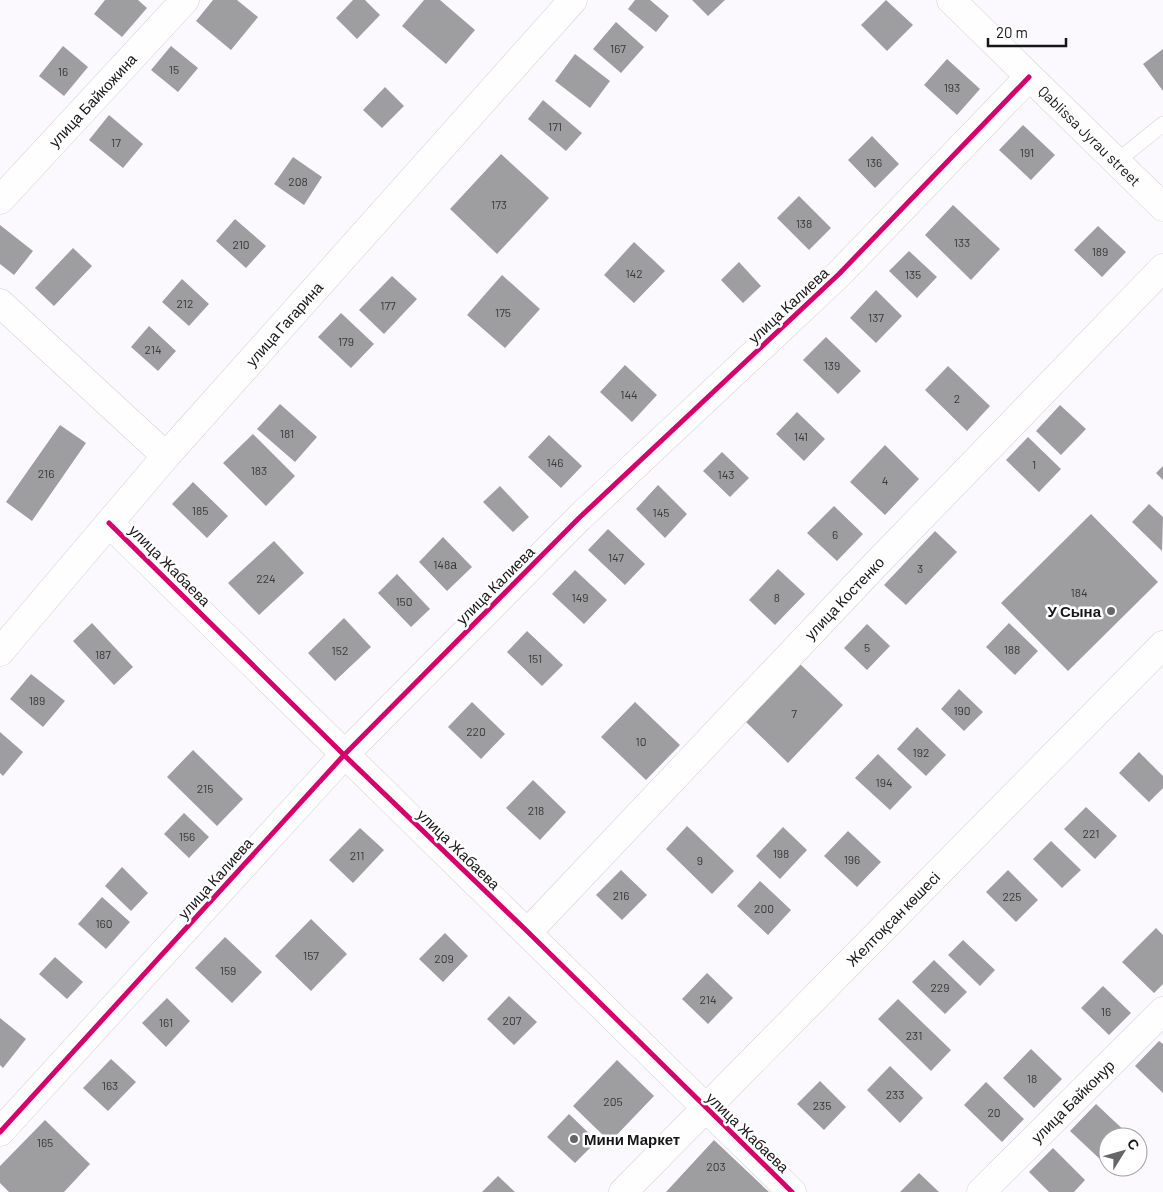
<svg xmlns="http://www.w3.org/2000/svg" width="1163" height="1192" font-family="Barlow,sans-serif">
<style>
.building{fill:#9e9da0}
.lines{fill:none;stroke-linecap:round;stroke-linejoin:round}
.service-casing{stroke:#d2d0d4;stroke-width:16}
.minor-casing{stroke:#d2d0d4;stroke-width:29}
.tertiary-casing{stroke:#d2d0d4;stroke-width:29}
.secondary-casing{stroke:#d2d0d4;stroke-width:29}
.service{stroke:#fffeff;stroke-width:15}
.minor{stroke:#fffeff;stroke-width:28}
.tertiary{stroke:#fffeff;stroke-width:28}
.secondary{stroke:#fffeff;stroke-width:28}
.cycleway-casing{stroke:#fff;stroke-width:8}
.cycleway{stroke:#d6006c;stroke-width:5}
.poi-dot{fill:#666568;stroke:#fff;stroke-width:2}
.labels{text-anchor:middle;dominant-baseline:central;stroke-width:5;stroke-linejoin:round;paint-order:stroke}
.number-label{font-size:12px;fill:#383739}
.street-label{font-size:15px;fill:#161517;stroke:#fff}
.poi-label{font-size:15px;font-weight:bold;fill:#161517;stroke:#fff;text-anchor:end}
</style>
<rect width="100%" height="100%" fill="#fcf9fe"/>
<!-- building -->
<path class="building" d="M105 0H138L147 8 122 37 94 14Z
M213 0H237L258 17 231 50 196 21Z
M353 0H365L380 15 357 39 336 18Z
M424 0H440L475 30 446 64 402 26Z
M635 0H650L669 16 656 32 628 9Z
M692 0H725L708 16Z
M886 0 913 25 887 51 861 25Z
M616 22 644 47 621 73 593 49Z
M63 46 88 67 64 96 39 76Z
M171 46 198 68 178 92 151 70Z
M1163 49V91L1143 64Z
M575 54 610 81 590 108 555 81Z
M947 59 980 89 957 115 924 85Z
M385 87 404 106 382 128 363 110Z
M543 100 582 133 566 151 528 119Z
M109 115 143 144 123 168 89 140Z
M1023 125 1055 155 1031 180 999 150Z
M872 136 899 164 875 188 848 160Z
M501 154 549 198 497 254 450 209Z
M293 157 322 177 304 205 274 184Z
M799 196 831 228 809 250 777 218Z
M953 205 1000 249 971 280 925 235Z
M235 219 266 246 246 268 216 241Z
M0 225 33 251 14 275 0 264Z
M1098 226 1126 252 1102 277 1074 250Z
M634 242 665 271 634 303 604 275Z
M73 248 92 266 54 306 35 288Z
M909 251 937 277 917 298 889 271Z
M739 262 761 286 743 303 721 280Z
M502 275 540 309 505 348 467 315Z
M392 276 417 299 384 334 359 310Z
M182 279 209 304 189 326 162 302Z
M876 290 902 316 876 343 850 318Z
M341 313 374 344 351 368 318 337Z
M149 326 176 351 158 371 131 347Z
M826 337 861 371 838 394 803 360Z
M625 365 657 395 632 422 600 392Z
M948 366 990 406 967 431 925 390Z
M280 404 317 437 295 462 257 429Z
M1060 405 1086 429 1061 455 1036 431Z
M797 412 825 439 804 461 776 434Z
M60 425 86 443 32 521 6 502Z
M253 434 295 476 266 506 223 463Z
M549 435 582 466 561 488 528 457Z
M1028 437 1061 469 1039 492 1006 460Z
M885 445 919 479 885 515 850 482Z
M722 452 749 478 730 497 703 471Z
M1163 466V480L1156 473Z
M193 482 228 516 207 538 172 504Z
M658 485 687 514 665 538 636 509Z
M500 486 529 517 513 532 483 502Z
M1149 504 1163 517 1162 551 1132 522Z
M834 506 863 534 837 561 807 533Z
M1091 514 1158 582 1068 671 1001 603Z
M608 529 645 564 625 585 588 550Z
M935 531 957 552 906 605 884 585Z
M443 537 472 567 447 591 419 562Z
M274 541 304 573 259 615 228 583Z
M778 569 805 594 775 625 749 600Z
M575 570 607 600 584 624 552 594Z
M397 574 430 609 411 627 378 593Z
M344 618 371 647 335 681 308 653Z
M92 623 133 667 114 685 73 641Z
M1009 623 1038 651 1015 675 986 647Z
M867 624 890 646 867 670 844 648Z
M527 631 563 665 542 686 507 652Z
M800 664 843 705 788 763 745 721Z
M31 674 65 701 43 727 10 699Z
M959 689 983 712 964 731 941 709Z
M472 702 505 734 481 759 448 727Z
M635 702 680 745 646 780 601 737Z
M917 727 946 755 926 776 897 749Z
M0 732 23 752 3 776 0 773Z
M193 750 243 799 217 826 167 777Z
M1139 752 1163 776V788L1149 802 1119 773Z
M878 754 912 787 890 810 855 778Z
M533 780 566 812 540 840 506 808Z
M1086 807 1117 836 1095 859 1064 829Z
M184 813 209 837 189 858 164 834Z
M687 826 734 871 712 894 666 849Z
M783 827 807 850 780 879 756 856Z
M360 828 384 850 353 883 329 860Z
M848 831 881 862 857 887 824 856Z
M1051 841 1081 870 1062 888 1033 859Z
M122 867 148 893 131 911 105 886Z
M621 870 647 895 622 920 596 895Z
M1008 870 1038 900 1016 922 986 892Z
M760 881 791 910 768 935 737 906Z
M102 897 130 922 106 949 78 924Z
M311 919 347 954 311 991 275 956Z
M1156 928 1163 935V984L1154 993 1122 962Z
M445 933 468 956 443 982 419 959Z
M225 937 262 972 232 1003 195 968Z
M963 940 995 970 980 986 948 955Z
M55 957 83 982 67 999 39 974Z
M934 960 967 992 945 1014 912 982Z
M707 973 733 998 708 1024 682 999Z
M1103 986 1131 1013 1109 1035 1081 1008Z
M509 996 537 1022 514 1045 487 1019Z
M167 998 190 1021 166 1047 142 1023Z
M898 999 951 1050 931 1071 878 1019Z
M0 1018 26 1039 3 1068 0 1065Z
M1159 1041 1163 1044V1093L1135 1066Z
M1031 1049 1062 1079 1034 1108 1003 1078Z
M111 1059 136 1082 108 1111 83 1088Z
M617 1060 654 1096 610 1142 573 1106Z
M890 1066 923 1098 900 1123 867 1090Z
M820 1081 846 1107 824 1130 797 1104Z
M986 1082 1024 1119 1002 1142 964 1105Z
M1096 1104 1129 1135 1108 1137V1157L1103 1162 1070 1131Z
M569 1114 597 1141 575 1163 547 1137Z
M45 1120 90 1164 64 1192H9L0 1183V1166Z
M714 1140 769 1192H666Z
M1053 1148 1085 1180 1074 1192H1049L1029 1172Z
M919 1173 939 1192H900Z
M498 1176 515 1192H482Z"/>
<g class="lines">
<!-- service casing -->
<g class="service-casing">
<path id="service" d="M1116 162 1163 124"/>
</g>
<!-- minor casing -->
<g class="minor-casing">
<g id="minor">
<path id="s1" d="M0 200 185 0"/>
<path d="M0 303 166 456"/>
<path d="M109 523C307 719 509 913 707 1109"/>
<path id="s2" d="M0 652 166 456 573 0"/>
<path id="s3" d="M528 932 877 563 1163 268"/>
<path d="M0 1132 344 755 579 518 839 274 1029 77"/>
<path id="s4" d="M981 1192 1163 1011"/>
</g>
</g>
<!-- tertiary casing -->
<g class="tertiary-casing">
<g id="tertiary">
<path id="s5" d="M951 0 1163 207"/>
<path d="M707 1109 792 1192"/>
</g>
</g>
<!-- secondary casing -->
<g class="secondary-casing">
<g id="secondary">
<path id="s6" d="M623 1192 1163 645"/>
</g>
</g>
<!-- service -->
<use href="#service" class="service"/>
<!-- minor -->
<use href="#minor" class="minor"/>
<!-- tertiary -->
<use href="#tertiary" class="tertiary"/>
<!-- secondary -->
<use href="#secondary" class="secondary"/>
<!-- cycleway casing -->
<g class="cycleway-casing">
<path id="cycleway" d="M109 523 344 755 528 932 792 1192
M0 1132 344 755 579 518 839 274 1029 77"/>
</g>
<!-- cycleway -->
<use href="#cycleway" class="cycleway"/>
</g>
<!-- markers -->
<g class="poi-dot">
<circle cx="1111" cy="611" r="5"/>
<circle cx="574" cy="1139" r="5"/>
</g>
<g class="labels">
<!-- number labels -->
<g class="number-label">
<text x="618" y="48">167</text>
<text x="174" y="69">15</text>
<text x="63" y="71">16</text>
<text x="952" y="87">193</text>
<text x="555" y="126">171</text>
<text x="116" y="142">17</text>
<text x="1027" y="152">191</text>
<text x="874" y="162">136</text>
<text x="298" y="181">208</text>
<text x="499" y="204">173</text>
<text x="804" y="223">138</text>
<text x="962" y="242">133</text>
<text x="241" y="244">210</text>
<text x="1100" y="251">189</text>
<text x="634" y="273">142</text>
<text x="913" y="274">135</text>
<text x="185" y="303">212</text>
<text x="388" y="305">177</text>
<text x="503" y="312">175</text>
<text x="876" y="317">137</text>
<text x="346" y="341">179</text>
<text x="153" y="349">214</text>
<text x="832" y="365">139</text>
<text x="629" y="394">144</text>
<text x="957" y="398">2</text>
<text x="287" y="433">181</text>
<text x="801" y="436">141</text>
<text x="555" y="462">146</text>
<text x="1034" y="464">1</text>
<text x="259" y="470">183</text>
<text x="46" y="473">216</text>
<text x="726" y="474">143</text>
<text x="885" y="480">4</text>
<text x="200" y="510">185</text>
<text x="661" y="512">145</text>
<text x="835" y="534">6</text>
<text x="616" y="557">147</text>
<text x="445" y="564">148а</text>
<text x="920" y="568">3</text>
<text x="266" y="578">224</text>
<text x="1079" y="592">184</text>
<text x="580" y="597">149</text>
<text x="777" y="597">8</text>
<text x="404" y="601">150</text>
<text x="867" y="647">5</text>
<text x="1012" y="649">188</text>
<text x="340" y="650">152</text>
<text x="103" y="654">187</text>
<text x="535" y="658">151</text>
<text x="37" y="700">189</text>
<text x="962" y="710">190</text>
<text x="794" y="713">7</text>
<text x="476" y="731">220</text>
<text x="641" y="741">10</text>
<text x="921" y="752">192</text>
<text x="884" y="782">194</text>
<text x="205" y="788">215</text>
<text x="536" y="810">218</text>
<text x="1091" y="833">221</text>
<text x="187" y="836">156</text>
<text x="781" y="853">198</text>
<text x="357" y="855">211</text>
<text x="852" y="859">196</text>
<text x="700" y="860">9</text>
<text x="621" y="895">216</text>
<text x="1012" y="896">225</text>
<text x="764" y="908">200</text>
<text x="104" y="923">160</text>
<text x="311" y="955">157</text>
<text x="444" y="958">209</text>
<text x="228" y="970">159</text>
<text x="940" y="987">229</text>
<text x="708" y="999">214</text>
<text x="1106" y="1011">16</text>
<text x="512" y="1020">207</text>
<text x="166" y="1022">161</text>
<text x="914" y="1035">231</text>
<text x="1032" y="1078">18</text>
<text x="110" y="1085">163</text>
<text x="895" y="1094">233</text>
<text x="613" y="1101">205</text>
<text x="822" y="1105">235</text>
<text x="994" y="1112">20</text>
<text x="45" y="1142">165</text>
<text x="716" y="1166">203</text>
</g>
<!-- street labels -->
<g class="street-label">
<text stroke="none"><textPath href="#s1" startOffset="136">улица Байкожина</textPath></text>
<text stroke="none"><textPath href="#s5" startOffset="194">Qablissa Jyrau street</textPath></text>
<text transform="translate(788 305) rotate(-43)">улица Калиева</text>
<text stroke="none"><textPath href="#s2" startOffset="434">улица Гагарина</textPath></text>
<text transform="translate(170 565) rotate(45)">улица Жабаева</text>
<text transform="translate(495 585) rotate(-45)">улица Калиева</text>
<text stroke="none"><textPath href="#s3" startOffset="460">улица Костенко</textPath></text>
<text transform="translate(459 849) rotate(44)">улица Жабаева</text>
<text transform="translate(215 878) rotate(-48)">улица Калиева</text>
<text stroke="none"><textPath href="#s6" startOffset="384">Желтоқсан көшесі</textPath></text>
<text stroke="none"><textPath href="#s4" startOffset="129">улица Байконур</textPath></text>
<text transform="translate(748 1132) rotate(44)">улица Жабаева</text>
</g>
<!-- poi labels -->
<g class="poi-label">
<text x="1101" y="611">У Сына</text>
<text x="584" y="1139" text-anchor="start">Мини Маркет</text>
</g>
</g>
<!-- north arrow -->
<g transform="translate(1123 1152) rotate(53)"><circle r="24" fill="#ffffff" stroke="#a2a1a2"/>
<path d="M0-4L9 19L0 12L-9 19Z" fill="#666568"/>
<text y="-8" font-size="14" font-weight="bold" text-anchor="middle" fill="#161517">С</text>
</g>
<!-- scale -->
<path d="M988 38v8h78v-8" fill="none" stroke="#161517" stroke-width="2.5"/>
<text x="996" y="38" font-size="15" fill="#161517" stroke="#ffffff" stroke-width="4" paint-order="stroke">20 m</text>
</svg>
